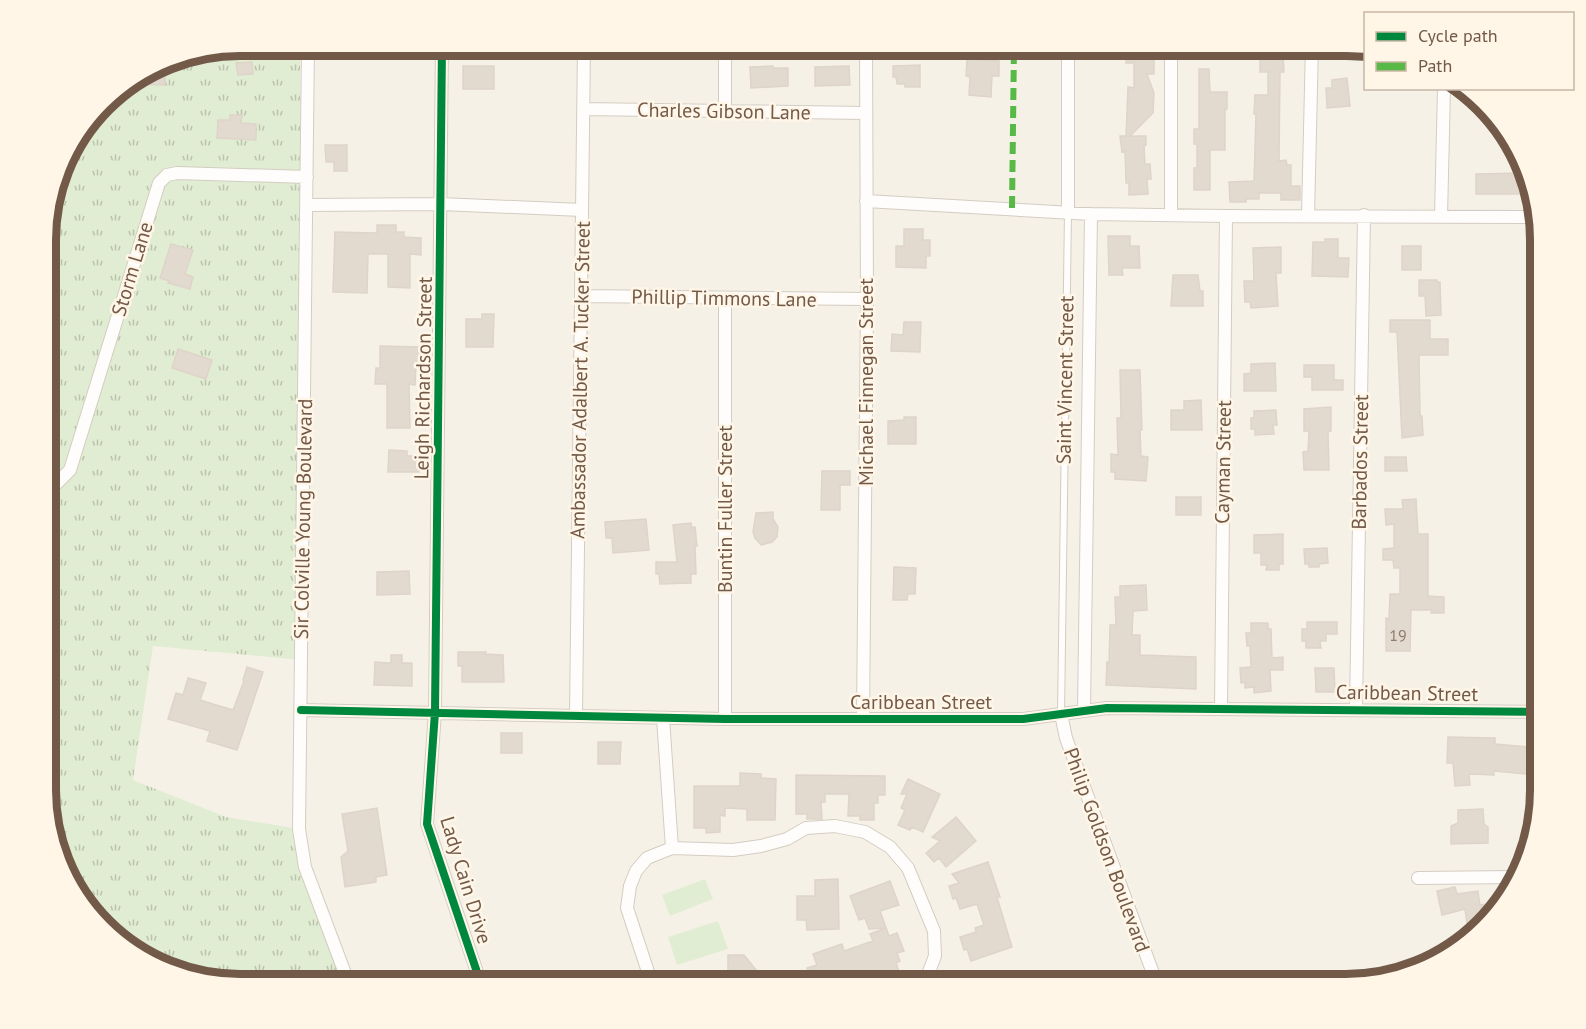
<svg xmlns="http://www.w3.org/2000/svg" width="1586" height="1029" font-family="'PT Sans',sans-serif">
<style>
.grass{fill:url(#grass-tufts)}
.forest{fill:url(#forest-firs)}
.garden{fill:#e1edd2}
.building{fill:#e2d9cf;stroke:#ded4ca;stroke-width:1.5}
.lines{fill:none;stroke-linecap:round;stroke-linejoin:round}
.service-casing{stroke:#d4ccc2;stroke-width:8}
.minor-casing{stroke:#d4ccc2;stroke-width:14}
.service{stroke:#fefdfb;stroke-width:6}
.minor{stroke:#fefdfb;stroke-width:12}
.quiet{stroke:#58b947;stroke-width:6;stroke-dasharray:12 6;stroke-linecap:butt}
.cycleway-casing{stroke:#fff6e7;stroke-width:11}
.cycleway{stroke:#00873e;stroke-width:8}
.labels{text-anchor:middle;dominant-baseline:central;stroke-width:5;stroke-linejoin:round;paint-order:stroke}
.number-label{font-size:16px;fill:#907b6c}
.street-label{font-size:20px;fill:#725948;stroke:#fff6e7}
.rim{fill:none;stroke:#725948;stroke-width:8}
</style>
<defs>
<pattern id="grass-tufts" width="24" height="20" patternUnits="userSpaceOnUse" patternTransform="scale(1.5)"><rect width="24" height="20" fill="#e1edd2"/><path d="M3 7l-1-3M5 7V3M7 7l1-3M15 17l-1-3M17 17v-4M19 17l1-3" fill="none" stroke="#bbc3ac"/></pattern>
<pattern id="forest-firs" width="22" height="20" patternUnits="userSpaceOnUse" patternTransform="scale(1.5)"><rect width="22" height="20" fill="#e1edd2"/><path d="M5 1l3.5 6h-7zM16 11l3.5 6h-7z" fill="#bbc3ac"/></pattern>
</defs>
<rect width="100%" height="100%" fill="#f6f1e7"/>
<!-- grass -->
<path class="grass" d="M239 45H300L301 660 153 646 133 780 226 817 299 829 305 867 349 984H239L177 974 131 951 71 887 47 815V214L60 170 76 171 86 126 111 93 165 60Z"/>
<!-- forest -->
<path class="forest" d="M86 126 76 172 60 170 65 153Z"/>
<!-- garden -->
<path class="garden" d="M705 879 713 899 670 916 662 895Z
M718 921 728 949 677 965 668 937Z"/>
<!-- building -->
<path class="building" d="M1126 45H1154V74H1147L1154 93 1153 113 1130 136H1146V145L1144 146 1145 164H1150L1151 179H1147L1148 194 1129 195V183H1126L1125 151 1122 152 1120 136H1126L1128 87 1134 88V63H1126Z
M1283 53 1284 72H1280L1279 161 1286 160 1287 165H1291V186H1300V200H1281V193H1259V199H1246V202H1230L1229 182 1254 181 1256 114H1254L1255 95H1268V72H1260V54Z
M967 59 999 61V76H992L991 97 969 95 970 77 966 76Z
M165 60V85L125 84 143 73Z
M252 62 253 74 238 75 236 63Z
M920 65V87H905V84H897L896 77H893V66Z
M463 66H494V89H463Z
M773 66V68H788V86L751 88 750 67Z
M849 66 850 85 815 86V67Z
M1199 69H1209L1210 92H1227V109H1225V150H1210V190H1194V168H1197V144H1194V129H1199Z
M1347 78 1350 106 1327 108 1326 88H1332V80Z
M230 115H242L241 123 256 124V140L217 138 218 120H230Z
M325 145H347V171H334V162H326Z
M1520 173 1521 194H1476V174Z
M377 225H396V232H404V237L421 238V255L410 254V288L388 287V254H368L367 293 333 292 335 232 377 233Z
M904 229H923V240H930V256H926V268L896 267V246H904Z
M1108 236H1130V246H1139L1140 268H1122L1123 275H1109Z
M1325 239H1338V258H1349L1348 277 1312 276 1313 242H1325Z
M171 244 193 250 185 274 193 277 190 289 168 283 169 281 160 278Z
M1402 246H1421V270H1402Z
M1281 247V273H1276L1278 306 1251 308 1250 302H1245L1244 281H1254L1253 248Z
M1173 275H1198L1200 291H1203V306H1171Z
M1419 280H1437V282H1440L1441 315 1426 316 1425 296H1419Z
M482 314H494L493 347H466V319H482Z
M1390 320H1430V339H1448V355H1419L1420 416H1422L1423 435 1402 438 1397 332H1390Z
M904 322H921L920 352 891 351 892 334 903 335Z
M380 346 420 347V364H416L415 385 409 384 410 428H387V384H375L376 368H380Z
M178 349 212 360 206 379 172 368Z
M1275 363 1276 391H1244V374L1251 373V364Z
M1304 365H1334V380H1343V390H1312V377H1304Z
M1120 370H1140L1142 430H1140L1141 456 1148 457 1146 481 1115 479V472H1111V454L1118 455 1117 418H1121Z
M1201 400 1202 430H1171V410H1184V401Z
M1331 407V431H1328L1329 470H1304L1303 452 1308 451 1309 431H1304V409Z
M1276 410 1277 425H1273L1274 434 1255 435V429H1251V418H1254V411Z
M904 417H916V444H888V421L904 420Z
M389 450 407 451V456H419V472H388Z
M1385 457H1406L1407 471H1385Z
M822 471H850V485H840V510H821Z
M1176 497H1201V515H1176Z
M1416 499 1418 534H1428V596L1444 597V613H1431L1432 610H1411L1410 651H1386V618L1389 619 1390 594H1400V568H1394L1393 560H1383V549L1394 548V524L1386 525 1385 509H1403L1402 500Z
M773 512V519L778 527 777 537 772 542 761 545 755 538 753 532 756 513Z
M646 519 649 550 613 553 612 538H606L605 522Z
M691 523 692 528 695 527 697 546H695L696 574H691V583L660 584 659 574H656V562H677L673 525Z
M1283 534V564H1279V570H1266L1267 565H1261V553H1254V535Z
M1327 548 1328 563 1319 564V567H1309V564H1305L1304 549Z
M894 567 916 568 915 594H908L907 600H893Z
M409 571 410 594 377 595V572Z
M1146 585 1147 610 1133 611 1132 635H1140V655L1196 657V689L1106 685 1107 662 1109 663 1110 625H1116L1115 597H1120V586Z
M1307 622H1337V634H1326V641H1320L1321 648H1306V641H1302V629H1307Z
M1251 623H1268V629H1271L1272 658 1283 657V670H1270L1271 691 1254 693V687L1245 688V682L1241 683 1240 668 1251 667 1250 646H1247L1246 633H1251Z
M458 652H486L485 654 503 655 504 682H462V666H458Z
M391 655H402V663H412V686L374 685 375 662 391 663Z
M247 667 263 672 237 750 207 741 210 731 168 719 176 693 183 695 188 678 206 683 200 700 233 710 244 681 243 680Z
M1315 668H1334L1335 692H1316Z
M501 733H522V753H501Z
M1448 737 1495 738V744L1529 747 1527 774 1494 771V775L1469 774 1470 785 1455 786 1453 763H1447Z
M598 742H621L620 764H598Z
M740 773 761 774V778L776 779 775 820H747V809L725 808V816L720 815V832L706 833V828H694V786H740Z
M796 775 885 776V795H878V803H874V820H860V816H848L849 794H825V802H821L822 819H807V814H796Z
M908 779 940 794 923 832 912 827 910 830 898 825 905 810 901 808 907 794H901Z
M377 808 387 875 376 877V882L345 887 341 857 348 851 342 814Z
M1483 809 1484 824 1488 827V843L1451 844V826L1458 823V810Z
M956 817 976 841 946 867 939 858 934 862 926 853 940 841 932 837Z
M988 862 1000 897H997L1012 947 971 961 967 949 964 950 960 937 976 932 975 928 984 925 977 904 960 909 956 898 953 899 949 886 959 883 952 874Z
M838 879 839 929 807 930 806 920H797V896H815V880Z
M890 881 899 905 880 911 889 936 897 933 904 951 897 953 900 961 896 963 901 977 889 981 888 978 872 984H812L807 968 817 965 813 954 842 944 844 951 873 941 870 934 886 928 869 929 865 918 859 920 850 896Z
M1455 887 1457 894 1478 891 1480 905 1505 901 1483 922 1467 924 1465 909 1442 915 1437 891Z
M728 955H744L757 971 758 984H739V974H728Z
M983 972 1008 984H977Z"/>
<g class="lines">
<!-- service casing -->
<g class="service-casing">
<path id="service" d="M1061 714 1068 212"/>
</g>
<!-- minor casing -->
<g class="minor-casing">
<path id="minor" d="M308 45 299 829 305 867 349 984
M442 45 435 712 427 824 481 984
M1068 45V212
M583 109 865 113
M725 111V45
M866 201 1091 214 1226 216 1538 217
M306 205 441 204 582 210
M1171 215V45
M1308 216 1312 45
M1441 217 1444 88
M581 296 867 299
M47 489 57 483 70 470 159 183 167 175 177 173 307 177
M1221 708 1226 216
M1356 709 1364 215
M301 710 725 719H1023L1107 708 1541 712
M1084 710 1091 214
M1061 714 1066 738 1157 984
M576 715 584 45
M663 718 672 848
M863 718 867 299 866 45
M725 719V299
M1418 878 1515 877
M652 984 627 908 630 886 636 871 647 858 672 848 733 850 761 846 787 839 806 828 835 826 865 832 890 847 908 868 934 931 935 956 927 977 917 984"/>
</g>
<!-- service -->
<use href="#service" class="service"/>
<!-- minor -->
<use href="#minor" class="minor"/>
<!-- quiet -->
<path class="quiet" d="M1012 208 1014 45"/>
<!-- cycleway casing -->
<g class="cycleway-casing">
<path id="cycleway" d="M442 45 435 712 427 824 481 984
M301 710 725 719H1023L1107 708 1541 712"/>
</g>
<!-- cycleway -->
<use href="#cycleway" class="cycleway"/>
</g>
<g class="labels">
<!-- number labels -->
<g class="number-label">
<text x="1398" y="635">19</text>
</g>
<!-- street labels -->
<g class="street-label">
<text transform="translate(724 111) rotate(1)">Charles Gibson Lane</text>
<text transform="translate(132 269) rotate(-73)">Storm Lane</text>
<text transform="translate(724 298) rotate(1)">Phillip Timmons Lane</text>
<text transform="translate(423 378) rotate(-89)">Leigh Richardson Street</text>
<text transform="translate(580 380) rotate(-89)">Ambassador Adalbert A. Tucker Street</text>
<text transform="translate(1065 380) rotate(-89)">Saint Vincent Street</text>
<text transform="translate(866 382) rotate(-90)">Michael Finnegan Street</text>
<text transform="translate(1223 462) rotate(-89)">Cayman Street</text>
<text transform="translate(1360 462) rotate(-89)">Barbados Street</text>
<text transform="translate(725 509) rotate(-90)">Buntin Fuller Street</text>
<text transform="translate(303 519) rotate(-89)">Sir Colville Young Boulevard</text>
<text transform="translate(1407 693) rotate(1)">Caribbean Street</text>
<text x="921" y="702">Caribbean Street</text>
<text transform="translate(1107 850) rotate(70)">Philip Goldson Boulevard</text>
<text transform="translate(466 880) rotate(73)">Lady Cain Drive</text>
</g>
</g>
<!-- crop -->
<path d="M0 0H1586V1029H0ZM240 56H1346A184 184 0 0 1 1530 240V790A184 184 0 0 1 1346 974H240A184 184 0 0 1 56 790V240A184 184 0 0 1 240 56Z" fill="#fff6e7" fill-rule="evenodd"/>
<path class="rim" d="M240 56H1346A184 184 0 0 1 1530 240V790A184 184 0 0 1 1346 974H240A184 184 0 0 1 56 790V240A184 184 0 0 1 240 56Z"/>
<!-- legend -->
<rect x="1364" y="12" width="210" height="78" fill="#fff6e7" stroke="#c7b7a7" stroke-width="1.5"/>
<rect x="1376" y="32" width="30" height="9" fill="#00873e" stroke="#c7b7a7" stroke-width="1.5"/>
<text x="1418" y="42" font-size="18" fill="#725948">Cycle path</text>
<rect x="1376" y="62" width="30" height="9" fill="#58b947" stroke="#c7b7a7" stroke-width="1.5"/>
<text x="1418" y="72" font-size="18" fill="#725948">Path</text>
</svg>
